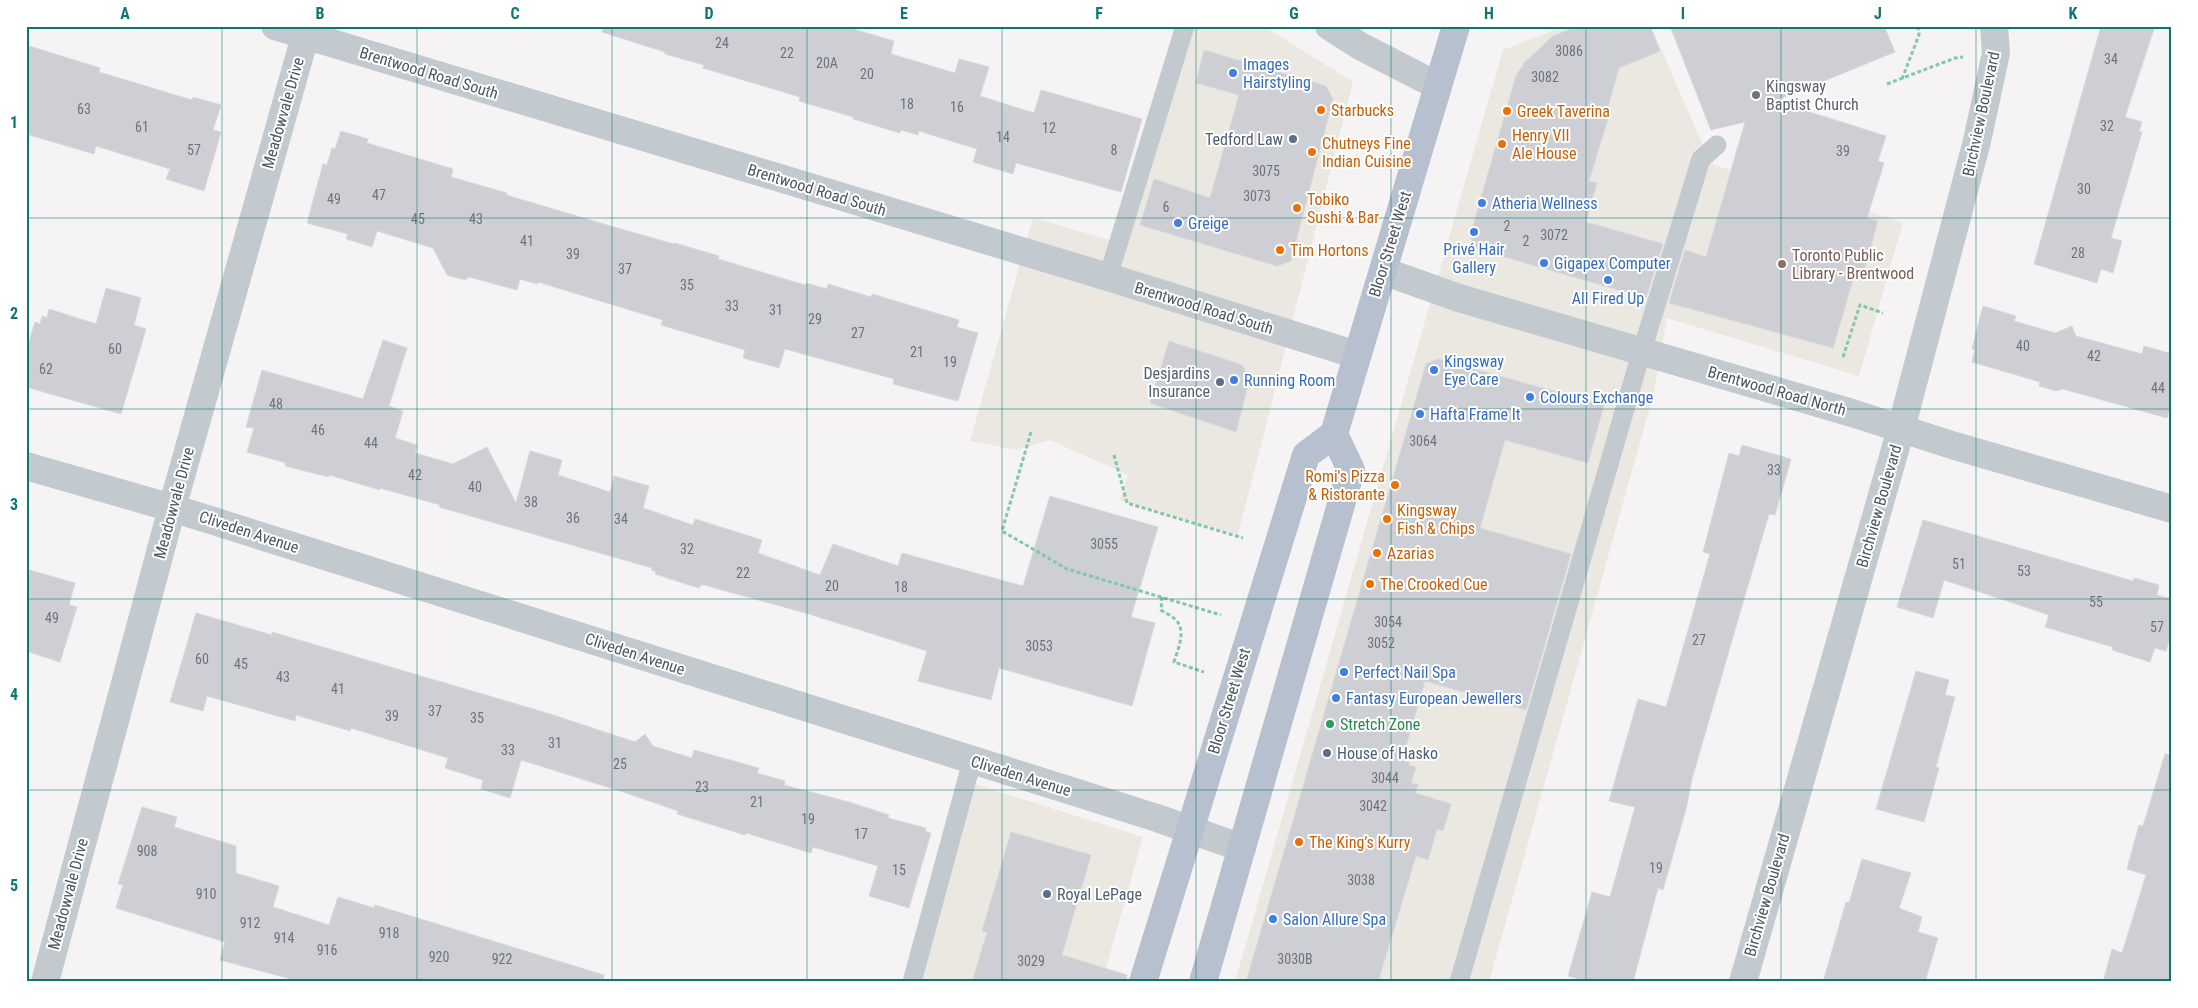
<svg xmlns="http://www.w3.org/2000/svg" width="2198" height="1008" font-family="'Roboto Condensed',sans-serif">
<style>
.commercial{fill:#eae8e1}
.building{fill:#cdcfd4;stroke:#d8d9dd}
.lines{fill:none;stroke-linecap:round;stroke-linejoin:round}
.path{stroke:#83c7ab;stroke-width:3;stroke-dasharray:4 2.5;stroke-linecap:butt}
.lane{stroke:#c2c9cf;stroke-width:19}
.street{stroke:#c2c9cf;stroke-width:28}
.primary{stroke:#b6c0ce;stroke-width:28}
.grid{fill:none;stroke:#0f766e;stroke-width:1;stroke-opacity:0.55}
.shop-dot{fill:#3f7fe0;stroke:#fff;stroke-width:2}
.worship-dot{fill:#6b7280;stroke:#fff;stroke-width:2}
.food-dot{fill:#e8710a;stroke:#fff;stroke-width:2}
.service-dot{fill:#5c6f8a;stroke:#fff;stroke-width:2}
.education-dot{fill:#8d6e63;stroke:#fff;stroke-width:2}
.leisure-dot{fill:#2e9e5b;stroke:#fff;stroke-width:2}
.labels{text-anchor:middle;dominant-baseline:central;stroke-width:4;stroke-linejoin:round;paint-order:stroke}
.number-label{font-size:14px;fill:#6c737c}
.shop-label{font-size:16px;fill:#366cbe;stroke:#fff;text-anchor:start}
.street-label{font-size:16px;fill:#4c545e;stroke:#fff}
.worship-label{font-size:16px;fill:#5b616d;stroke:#fff;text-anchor:start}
.food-label{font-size:16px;fill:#c56008;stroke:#fff;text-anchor:start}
.service-label{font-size:16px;fill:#4e5e75;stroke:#fff;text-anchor:end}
.education-label{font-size:16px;fill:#785e54;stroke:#fff;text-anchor:start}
.leisure-label{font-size:16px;fill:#27864d;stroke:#fff;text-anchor:start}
.neatline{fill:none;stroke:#0f766e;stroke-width:2}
.grid-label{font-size:16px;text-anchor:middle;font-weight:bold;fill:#0f766e}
</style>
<rect width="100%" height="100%" fill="#f5f3f3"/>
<!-- commercial -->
<path class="commercial" d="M1179 26H1263L1353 82 1238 535 1120 500 1128 475 1050 440 1017 450 970 441 1033 218 1117 242Z
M1565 26H1651L1711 164 1903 222 1859 376 1667 318 1654 392 1489 982H1235L1503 50Z
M962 780 1143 837 1102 982H903Z"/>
<!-- building -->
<path class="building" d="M603 26H843L894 41 891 54 955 73 959 59 989 67 980 96 1034 113 1041 90 1142 119 1121 192 1016 163 1013 174 973 162 977 149 919 131 918 135 901 130 900 133 853 119V117L799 101 800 97 703 68 704 65 665 54V52L602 32Z
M1578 26H1650L1660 51 1619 68 1605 118 1608 119 1589 181 1597 183 1586 222 1663 244 1646 298 1477 249 1470 236 1516 76 1525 62 1553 36Z
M1670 26H1884L1895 52 1775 101 1886 136 1878 161 1884 163 1867 218 1878 221 1863 275 1855 273 1833 348 1669 303 1685 250 1706 257 1745 122 1711 130Z
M2101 26H2155L2125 117 2142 122 2139 131 2142 132 2111 238 2122 241 2113 273 2101 269 2097 283 2034 264Z
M26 45 100 68 99 72 192 100 193 97 221 105 213 130 221 132 204 191 166 179 170 169 96 146 94 154 26 134Z
M1204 50 1326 86 1333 99 1291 261 1277 266 1140 225 1154 179 1210 198 1239 95 1196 83Z
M341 131 368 139 367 143 453 169 451 177 507 193 506 195 614 227 674 244 675 243 719 256 718 259 805 285 806 283 827 289 828 284 871 297 872 294 959 320 957 327 978 333 958 401 893 384 894 379 785 349 779 368 743 358 745 350 661 325 663 320 538 282 537 284 520 279 517 290 469 277 465 280 447 275 433 248 377 231 372 247 346 239 348 234 307 223 323 164 327 165 332 148 335 149Z
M106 288 141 298 134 325 146 329 121 414 26 387V351L35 322 40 324 42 316 47 318 49 309 96 324Z
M1983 306 2016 316 2014 321 2055 333 2072 326 2076 336 2142 354 2144 346 2172 354V400L2167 418 2063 389 2056 391 2039 386 2040 382 1972 362 1975 350 1972 349Z
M383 340 407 348 389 406 403 411 395 438 417 445 415 453 453 464 487 447 516 503 530 451 562 460 558 475 610 492 614 476 649 486 643 508 693 525 695 519 762 540 758 553 820 575 833 544 898 566 902 553 1023 586 1050 496 1158 527 1131 617 1155 623 1132 706 999 668 991 700 918 681 927 651 809 614 704 585H701L699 588 689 585 655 574 656 572 651 570 652 568 439 507 440 505 380 488V490L329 475V477L285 466 286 463 247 452 254 428 246 427 262 370 363 399Z
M1169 341 1242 365 1250 378 1236 432 1150 403Z
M1438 359 1604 405 1588 463 1505 440 1480 528 1571 554 1526 710 1425 681 1402 760 1409 762V765L1416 767 1411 783 1418 785 1415 793 1451 804 1443 831 1437 829 1428 860 1416 856 1378 982H1246L1426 364Z
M1742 445 1791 459 1775 515 1769 514 1742 606 1692 779 1686 809 1663 890 1658 888 1633 982H1590L1568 976 1592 892 1610 897 1635 807 1609 801 1638 699 1666 707 1710 554 1703 552 1729 453 1739 456Z
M1923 520 2133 581 2134 578 2159 585 2157 595 2172 599V631L2166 651 2155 648 2150 662 2112 650 2113 647 2045 627 2049 615 1944 580 1933 618 1897 607Z
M26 569 75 583 69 605 77 607 60 662 26 651Z
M196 613 272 635V632L316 645 547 713 635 742 645 734 653 746 692 758 694 750 759 768 757 773 785 781 784 785 849 802 889 815 888 818 926 828 925 831 931 833 909 908 869 896 878 866 813 847 811 853 746 833 745 835 677 814 678 811 623 792 521 760 510 798 481 789 483 780 445 768 448 758 351 728 350 731 296 715 295 721 207 696 203 711 170 702Z
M1916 671 1949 680 1945 695 1955 697 1936 767 1939 768 1924 822 1876 809Z
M2165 754 2172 755V982H2103L2112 949 2122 953 2146 875 2127 869 2139 825 2143 826Z
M142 807 177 817 174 827 236 846V873L279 886 273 907 329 925 338 897 374 908 375 905 604 975 603 982H302L220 960 225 942 116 908 123 885 118 884Z
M1011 832 1091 855 1062 955 1127 975 1126 982H972L987 932 982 931Z
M1862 859 1911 873 1899 908 1922 917 1918 932 1938 938 1925 982H1823L1846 902 1849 903Z"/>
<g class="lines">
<!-- path -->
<path class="path" d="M1902 79 1919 35 1918 26
M1887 84 1955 58 1963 57
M1843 357 1860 305 1883 313
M1031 432 1002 531 1067 569 1221 615
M1114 455 1127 503 1243 538
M1162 597 1161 610C1165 613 1171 615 1175 619 1187 630 1178 649 1174 662L1204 672"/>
<!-- lane -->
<path class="lane" d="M1108 277 1185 26
M912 982 972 761
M1459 982 1640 357 1701 159 1717 145"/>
<!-- street -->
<path class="street" d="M275 26 1108 277 1357 355
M1329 26 1360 46 1438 86
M1383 271 1459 298 1852 413 1955 446 2172 509
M26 466 172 508 1157 818 1242 848
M45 982 172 508 308 26
M1743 982 1901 429 1977 141 1996 53 1994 26"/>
<!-- primary -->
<path class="primary" d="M1143 982 1306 455 1334 434 1456 26
M1203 982 1351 470 1334 434"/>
</g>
<!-- grid -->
<path class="grid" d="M222 26V982M417 26V982M612 26V982M807 26V982M1002 26V982M1196 26V982M1391 26V982M1586 26V982M1781 26V982M1976 26V982M26 218H2172M26 409H2172M26 599H2172M26 790H2172"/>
<!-- markers -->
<g class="shop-dot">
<circle cx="1233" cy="73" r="5"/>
<circle cx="1482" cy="203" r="5"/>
<circle cx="1178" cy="223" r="5"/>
<circle cx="1474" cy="232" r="5"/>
<circle cx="1544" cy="263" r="5"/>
<circle cx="1608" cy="280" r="5"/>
<circle cx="1434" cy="370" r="5"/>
<circle cx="1234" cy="380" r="5"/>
<circle cx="1530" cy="397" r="5"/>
<circle cx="1420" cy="414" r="5"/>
<circle cx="1344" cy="672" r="5"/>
<circle cx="1336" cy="698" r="5"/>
<circle cx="1273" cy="919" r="5"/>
</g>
<circle class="worship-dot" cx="1756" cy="95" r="5"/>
<g class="food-dot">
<circle cx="1321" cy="110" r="5"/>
<circle cx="1507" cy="111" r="5"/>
<circle cx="1502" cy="144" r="5"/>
<circle cx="1312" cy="152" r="5"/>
<circle cx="1297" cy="208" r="5"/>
<circle cx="1280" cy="250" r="5"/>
<circle cx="1395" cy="485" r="5"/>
<circle cx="1387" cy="519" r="5"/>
<circle cx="1377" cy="553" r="5"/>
<circle cx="1370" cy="584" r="5"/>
<circle cx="1299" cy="842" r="5"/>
</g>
<g class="service-dot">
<circle cx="1293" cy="139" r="5"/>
<circle cx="1220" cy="382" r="5"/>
<circle cx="1327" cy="753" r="5"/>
<circle cx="1047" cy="894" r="5"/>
</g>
<circle class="education-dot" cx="1782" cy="264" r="5"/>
<circle class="leisure-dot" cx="1330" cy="724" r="5"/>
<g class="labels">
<!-- number labels -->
<g class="number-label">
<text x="722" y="43">24</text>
<text x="1569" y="51">3086</text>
<text x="787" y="53">22</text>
<text x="2111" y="59">34</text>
<text x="827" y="63">20A</text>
<text x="867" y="74">20</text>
<text x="1545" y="77">3082</text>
<text x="907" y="104">18</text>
<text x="957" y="107">16</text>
<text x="84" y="109">63</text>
<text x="2107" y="126">32</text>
<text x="142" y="127">61</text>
<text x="1049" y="128">12</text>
<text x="1003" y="137">14</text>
<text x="194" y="150">57</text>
<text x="1114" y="150">8</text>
<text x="1843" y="151">39</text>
<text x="1266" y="171">3075</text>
<text x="2084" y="189">30</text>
<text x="379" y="195">47</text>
<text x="1257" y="196">3073</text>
<text x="334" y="199">49</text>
<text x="1166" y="207">6</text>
<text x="418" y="219">45</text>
<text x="476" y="219">43</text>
<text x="1507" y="226">2</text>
<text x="1554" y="235">3072</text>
<text x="527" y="241">41</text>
<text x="1526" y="241">2</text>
<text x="2078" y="253">28</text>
<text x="573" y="254">39</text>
<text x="625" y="269">37</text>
<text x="687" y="285">35</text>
<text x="732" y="306">33</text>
<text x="776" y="310">31</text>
<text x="815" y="319">29</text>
<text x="858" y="333">27</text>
<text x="2023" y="346">40</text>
<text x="115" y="349">60</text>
<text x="917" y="352">21</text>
<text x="2094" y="356">42</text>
<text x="950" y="362">19</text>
<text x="46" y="369">62</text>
<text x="2158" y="388">44</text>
<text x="276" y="404">48</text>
<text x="318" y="430">46</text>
<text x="1423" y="441">3064</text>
<text x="371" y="443">44</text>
<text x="1774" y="470">33</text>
<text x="415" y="475">42</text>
<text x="475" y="487">40</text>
<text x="531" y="502">38</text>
<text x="573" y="518">36</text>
<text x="621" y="519">34</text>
<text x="1104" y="544">3055</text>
<text x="687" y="549">32</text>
<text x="1959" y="564">51</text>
<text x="2024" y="571">53</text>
<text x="743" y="573">22</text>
<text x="832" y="586">20</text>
<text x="901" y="587">18</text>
<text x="2096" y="602">55</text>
<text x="52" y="618">49</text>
<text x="1388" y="622">3054</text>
<text x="2157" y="627">57</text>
<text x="1699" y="640">27</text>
<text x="1381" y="643">3052</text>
<text x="1039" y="646">3053</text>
<text x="202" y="659">60</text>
<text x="241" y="664">45</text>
<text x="283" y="677">43</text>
<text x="338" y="689">41</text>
<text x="435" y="711">37</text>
<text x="392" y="716">39</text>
<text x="477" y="718">35</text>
<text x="555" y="743">31</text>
<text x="508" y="750">33</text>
<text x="620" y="764">25</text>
<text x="1385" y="778">3044</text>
<text x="702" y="787">23</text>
<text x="757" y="802">21</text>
<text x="1373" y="806">3042</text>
<text x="808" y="819">19</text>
<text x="861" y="834">17</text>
<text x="147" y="851">908</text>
<text x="1656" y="868">19</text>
<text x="899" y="870">15</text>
<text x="1361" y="880">3038</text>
<text x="206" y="894">910</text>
<text x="250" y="923">912</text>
<text x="389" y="933">918</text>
<text x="284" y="938">914</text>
<text x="327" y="950">916</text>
<text x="439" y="957">920</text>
<text x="502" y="959">922</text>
<text x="1295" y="959">3030B</text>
<text x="1031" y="961">3029</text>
</g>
<!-- shop labels -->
<g class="shop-label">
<text x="1243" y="64">Images<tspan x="1243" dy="18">Hairstyling</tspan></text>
<text x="1492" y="203">Atheria Wellness</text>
<text x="1188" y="223">Greige</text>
<text x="1474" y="249" text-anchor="middle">Privé Hair<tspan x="1474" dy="18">Gallery</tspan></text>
<text x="1554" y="263">Gigapex Computer</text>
<text x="1608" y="298" text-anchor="middle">All Fired Up</text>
<text x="1444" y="361">Kingsway<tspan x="1444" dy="18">Eye Care</tspan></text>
<text x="1244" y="380">Running Room</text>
<text x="1540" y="397">Colours Exchange</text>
<text x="1430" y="414">Hafta Frame It</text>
<text x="1354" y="672">Perfect Nail Spa</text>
<text x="1346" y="698">Fantasy European Jewellers</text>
<text x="1283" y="919">Salon Allure Spa</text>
</g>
<!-- street labels -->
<g class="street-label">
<text transform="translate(429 73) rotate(17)">Brentwood Road South</text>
<text transform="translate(283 113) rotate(-74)">Meadowvale Drive</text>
<text transform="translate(1981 114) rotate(-78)">Birchview Boulevard</text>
<text transform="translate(817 190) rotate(17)">Brentwood Road South</text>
<text transform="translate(1390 244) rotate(-73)">Bloor Street West</text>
<text transform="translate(1204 308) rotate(17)">Brentwood Road South</text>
<text transform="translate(1777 391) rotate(16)">Brentwood Road North</text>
<text transform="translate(174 503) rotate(-75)">Meadowvale Drive</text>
<text transform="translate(1879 506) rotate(-74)">Birchview Boulevard</text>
<text transform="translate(249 532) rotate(18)">Cliveden Avenue</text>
<text transform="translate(635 654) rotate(18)">Cliveden Avenue</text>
<text transform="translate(1229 701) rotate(-73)">Bloor Street West</text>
<text transform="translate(1021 776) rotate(17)">Cliveden Avenue</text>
<text transform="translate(68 894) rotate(-75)">Meadowvale Drive</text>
<text transform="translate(1767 895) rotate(-74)">Birchview Boulevard</text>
</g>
<!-- worship labels -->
<g class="worship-label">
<text x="1766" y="86">Kingsway<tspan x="1766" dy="18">Baptist Church</tspan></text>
</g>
<!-- food labels -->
<g class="food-label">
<text x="1331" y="110">Starbucks</text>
<text x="1517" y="111">Greek Taverina</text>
<text x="1512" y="135">Henry VII<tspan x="1512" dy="18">Ale House</tspan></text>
<text x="1322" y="143">Chutneys Fine<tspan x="1322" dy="18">Indian Cuisine</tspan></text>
<text x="1307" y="199">Tobiko<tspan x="1307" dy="18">Sushi &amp; Bar</tspan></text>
<text x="1290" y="250">Tim Hortons</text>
<text x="1385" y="476" text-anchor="end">Romi's Pizza<tspan x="1385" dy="18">&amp; Ristorante</tspan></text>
<text x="1397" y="510">Kingsway<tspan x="1397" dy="18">Fish &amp; Chips</tspan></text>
<text x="1387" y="553">Azarias</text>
<text x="1380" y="584">The Crooked Cue</text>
<text x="1309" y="842">The King’s Kurry</text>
</g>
<!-- service labels -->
<g class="service-label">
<text x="1283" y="139">Tedford Law</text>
<text x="1210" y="373">Desjardins<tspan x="1210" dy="18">Insurance</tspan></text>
<text x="1337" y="753" text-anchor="start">House of Hasko</text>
<text x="1057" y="894" text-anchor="start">Royal LePage</text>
</g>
<!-- education labels -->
<g class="education-label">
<text x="1792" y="255">Toronto Public<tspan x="1792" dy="18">Library - Brentwood</tspan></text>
</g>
<!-- leisure labels -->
<g class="leisure-label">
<text x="1340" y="724">Stretch Zone</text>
</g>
</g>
<!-- border -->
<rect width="2198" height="1008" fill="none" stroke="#ffffff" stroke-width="55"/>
<rect x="28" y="28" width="2142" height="952" class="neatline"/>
<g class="grid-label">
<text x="125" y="19">A</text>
<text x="320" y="19">B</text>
<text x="515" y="19">C</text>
<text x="709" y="19">D</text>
<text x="904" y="19">E</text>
<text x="1099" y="19">F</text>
<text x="1294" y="19">G</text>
<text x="1489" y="19">H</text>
<text x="1683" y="19">I</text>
<text x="1878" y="19">J</text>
<text x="2073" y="19">K</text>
<text x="14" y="128">1</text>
<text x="14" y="319">2</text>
<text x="14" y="510">3</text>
<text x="14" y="700">4</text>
<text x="14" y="891">5</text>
</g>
</svg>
